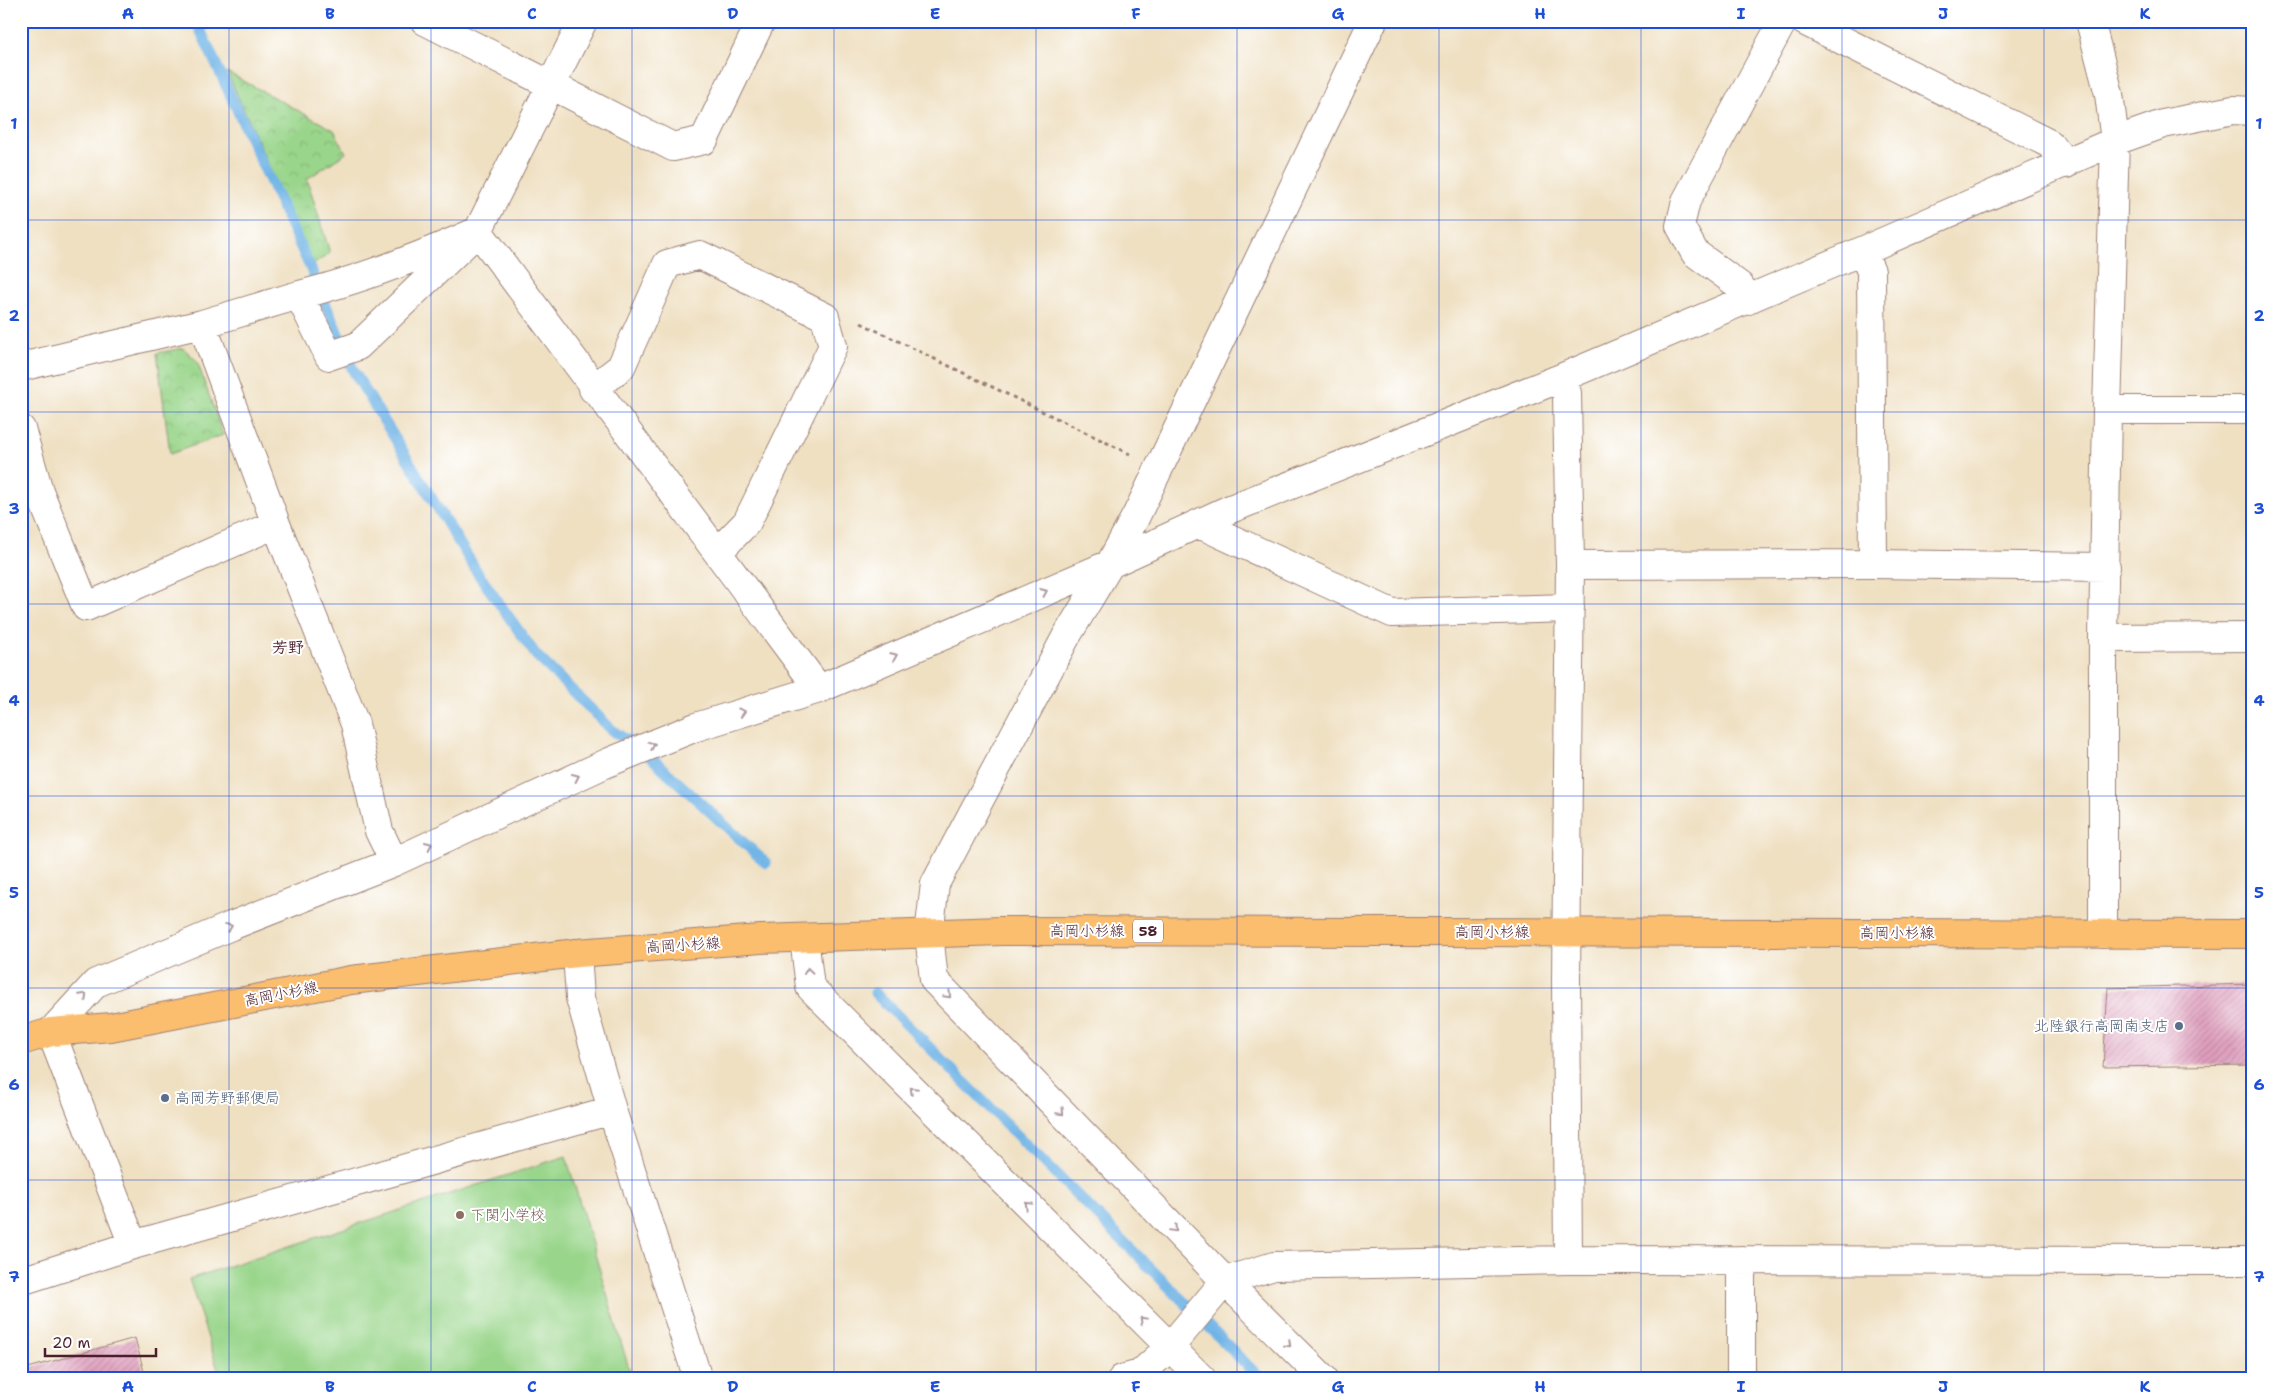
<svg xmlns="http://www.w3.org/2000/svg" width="2273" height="1400" font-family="'Shantell Sans','Klee One',sans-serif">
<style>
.park{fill:url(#park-crowns);stroke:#727a5a}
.garden{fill:#99d58a;stroke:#727a5a}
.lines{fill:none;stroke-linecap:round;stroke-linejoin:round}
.stream{stroke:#70b4e6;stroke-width:11}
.building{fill:url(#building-hatch)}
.minor-casing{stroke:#9c8076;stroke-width:30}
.major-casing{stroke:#9c8076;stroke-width:30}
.path{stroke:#9c8076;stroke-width:3;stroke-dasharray:4 4;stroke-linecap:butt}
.minor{stroke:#fff;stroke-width:28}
.major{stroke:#fbbd6e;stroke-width:28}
.oneway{stroke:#ae9aa0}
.grid{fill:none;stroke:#1d4ed8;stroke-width:1;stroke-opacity:0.55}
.service-dot{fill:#5c6f8a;stroke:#fff;stroke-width:2}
.education-dot{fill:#8d6e63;stroke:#fff;stroke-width:2}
.labels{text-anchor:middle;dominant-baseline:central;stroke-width:4;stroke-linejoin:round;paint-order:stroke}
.shield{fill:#fff;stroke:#80626b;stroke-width:1}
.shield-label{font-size:14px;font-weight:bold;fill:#4a1f2b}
.street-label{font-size:15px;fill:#4a1f2b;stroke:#fff}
.service-label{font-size:15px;fill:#4e5e75;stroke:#fff;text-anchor:end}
.education-label{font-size:15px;fill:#785e54;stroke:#fff;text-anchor:start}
.neighbourhood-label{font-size:16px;font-weight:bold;fill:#4a1f2b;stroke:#fff}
.neatline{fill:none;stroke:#1d4ed8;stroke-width:2}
.grid-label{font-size:16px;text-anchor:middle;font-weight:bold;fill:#1d4ed8}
</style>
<defs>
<pattern id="park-crowns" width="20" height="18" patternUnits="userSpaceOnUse" patternTransform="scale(1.25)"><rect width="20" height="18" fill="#99d58a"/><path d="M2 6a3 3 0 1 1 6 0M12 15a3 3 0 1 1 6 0" fill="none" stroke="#85b677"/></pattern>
<pattern id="building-hatch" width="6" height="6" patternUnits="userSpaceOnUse" patternTransform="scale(1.25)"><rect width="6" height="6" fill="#e09fbe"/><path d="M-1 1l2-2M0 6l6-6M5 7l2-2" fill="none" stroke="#b8819b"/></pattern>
</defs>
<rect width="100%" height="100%" fill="#fff"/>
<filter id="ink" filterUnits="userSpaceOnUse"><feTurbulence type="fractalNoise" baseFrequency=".02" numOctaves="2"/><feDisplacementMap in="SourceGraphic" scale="10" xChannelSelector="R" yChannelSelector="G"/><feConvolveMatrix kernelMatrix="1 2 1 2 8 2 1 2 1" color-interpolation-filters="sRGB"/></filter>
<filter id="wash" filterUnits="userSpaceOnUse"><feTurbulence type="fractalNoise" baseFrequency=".0096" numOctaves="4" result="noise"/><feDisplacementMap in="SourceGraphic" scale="20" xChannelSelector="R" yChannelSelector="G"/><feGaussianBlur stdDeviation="1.12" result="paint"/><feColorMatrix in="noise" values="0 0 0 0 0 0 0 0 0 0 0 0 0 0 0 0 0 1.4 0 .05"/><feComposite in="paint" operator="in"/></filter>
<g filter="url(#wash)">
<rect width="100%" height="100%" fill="#efe0c2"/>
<!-- park -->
<path class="park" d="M227 72 334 130 346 153 307 179 330 253 313 265Z
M183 348 197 361 223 435 170 454 157 353Z"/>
<!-- garden -->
<path class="garden" d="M566 1156 632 1379H221L189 1279Z"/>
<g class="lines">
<!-- stream -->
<path class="stream" d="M196 21 310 267 354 372 479 575 536 655 613 731 646 753 766 863
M875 993 1261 1379"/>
</g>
<g id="blocks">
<!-- building -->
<path class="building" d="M2252 984V1065L2103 1067 2108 988Z
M135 1338 146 1379H21V1370Z"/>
</g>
</g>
<g filter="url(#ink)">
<use href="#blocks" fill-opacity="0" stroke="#9c8076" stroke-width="1"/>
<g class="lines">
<!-- minor casing -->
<g class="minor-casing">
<path id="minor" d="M425 21 673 147 704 140 761 21
M1804 21 2050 144 2066 164
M2090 21 2109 94 2115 141 2107 410 2103 638V934
M1862 251 1871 271 1873 564
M299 295C361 280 419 257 478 231L819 689
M1748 300 1740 286 1695 253 1680 226 1686 201 1783 21
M202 324 276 524 355 724 379 831 394 862
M21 367 202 324 299 295 329 356 358 346 478 231 583 21
M1561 378 1567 393 1570 565 1566 980 1568 1260
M593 389 621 367 667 264 700 255 825 317 833 346 747 522 718 552
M2107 410H2252
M21 429 39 491 86 607 276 524
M1199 524 1392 613 1570 608
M1570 565 1873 564 2106 567
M2103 638 2252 637
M804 938 810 987 1202 1379
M577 953 580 998 612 1110 698 1379
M133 1245 51 1032 96 983 231 926 394 862 607 763 696 727 819 689 1110 564 1228 510 1561 378 1862 251 2115 141 2163 124 2233 110 2252 111
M21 1281 133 1245 612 1110
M1122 1379 1140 1374 1170 1347 1225 1281 1274 1266 1568 1260 2252 1261
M1324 1379 1225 1281 934 980 929 934 935 884 1066 637 1110 564 1136 516 1373 21
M1741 1379V1260"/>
</g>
<!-- major casing -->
<g class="major-casing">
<path id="major" d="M21 1041 51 1032 111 1027 351 980 577 953 761 939 1002 931 2252 934"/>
</g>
<!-- path -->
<path class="path" d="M861 323 1130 454"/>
<!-- minor -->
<use href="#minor" class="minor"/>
<!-- major -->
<use href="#major" class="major"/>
</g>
<!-- one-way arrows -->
<defs><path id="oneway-chevron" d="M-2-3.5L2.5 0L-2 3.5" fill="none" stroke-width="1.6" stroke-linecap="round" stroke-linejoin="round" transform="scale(1.25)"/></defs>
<g class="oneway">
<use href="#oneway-chevron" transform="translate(1044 592) rotate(-23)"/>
<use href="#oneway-chevron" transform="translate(894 656) rotate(-23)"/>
<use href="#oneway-chevron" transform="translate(742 712) rotate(-17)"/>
<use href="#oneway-chevron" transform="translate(652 745) rotate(-22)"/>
<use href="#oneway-chevron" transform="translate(576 777) rotate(-25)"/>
<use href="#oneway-chevron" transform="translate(429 845) rotate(-25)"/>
<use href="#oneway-chevron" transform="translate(229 927) rotate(-22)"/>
<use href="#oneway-chevron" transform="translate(808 971) rotate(-97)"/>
<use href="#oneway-chevron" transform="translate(948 995) rotate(46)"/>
<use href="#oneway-chevron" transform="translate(84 996) rotate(-46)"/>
<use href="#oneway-chevron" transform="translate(913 1090) rotate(-135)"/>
<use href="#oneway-chevron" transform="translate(1061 1112) rotate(46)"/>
<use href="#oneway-chevron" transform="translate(1028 1205) rotate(-135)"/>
<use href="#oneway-chevron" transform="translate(1174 1229) rotate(46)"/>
<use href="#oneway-chevron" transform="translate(1143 1320) rotate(-135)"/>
<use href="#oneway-chevron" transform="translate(1288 1344) rotate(44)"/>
</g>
</g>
<!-- grid -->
<path class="grid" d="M229 21V1379M431 21V1379M632 21V1379M834 21V1379M1036 21V1379M1237 21V1379M1439 21V1379M1641 21V1379M1842 21V1379M2044 21V1379M21 220H2252M21 412H2252M21 604H2252M21 796H2252M21 988H2252M21 1180H2252"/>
<!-- markers -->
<g class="service-dot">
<circle cx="2179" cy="1026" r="5"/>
<circle cx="165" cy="1098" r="5"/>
</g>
<circle class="education-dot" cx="460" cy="1215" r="5"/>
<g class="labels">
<!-- shield labels -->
<rect class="shield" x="1133" y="919.5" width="30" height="23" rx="4"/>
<g class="shield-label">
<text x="1148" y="931">58</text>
</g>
<!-- street labels -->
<g class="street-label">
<text x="1087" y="931">高岡小杉線</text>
<text x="1492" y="932">高岡小杉線</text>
<text x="1897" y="933">高岡小杉線</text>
<text transform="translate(683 945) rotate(-4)">高岡小杉線</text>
<text transform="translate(281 994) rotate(-11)">高岡小杉線</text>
</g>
<!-- service labels -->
<g class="service-label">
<text x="2169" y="1026">北陸銀行高岡南支店</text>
<text x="175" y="1098" text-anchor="start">高岡芳野郵便局</text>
</g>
<!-- education labels -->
<g class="education-label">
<text x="470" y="1215">下関小学校</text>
</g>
<!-- neighbourhood labels -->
<g class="neighbourhood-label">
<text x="288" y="647">芳野</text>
</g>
</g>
<!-- margin -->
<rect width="2273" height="1400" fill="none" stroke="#fff" stroke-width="55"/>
<!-- scale -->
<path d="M45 1348v8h111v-8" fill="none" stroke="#4a1f2b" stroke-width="2.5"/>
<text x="52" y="1348" font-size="15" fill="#4a1f2b" stroke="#ffffff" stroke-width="4" paint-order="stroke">20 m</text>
<rect x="28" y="28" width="2218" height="1344" class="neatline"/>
<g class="grid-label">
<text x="128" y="19">A</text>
<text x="330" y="19">B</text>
<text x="532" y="19">C</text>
<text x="733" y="19">D</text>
<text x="935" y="19">E</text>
<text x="1136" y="19">F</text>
<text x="1338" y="19">G</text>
<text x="1540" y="19">H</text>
<text x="1741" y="19">I</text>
<text x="1943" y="19">J</text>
<text x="2145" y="19">K</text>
<text x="14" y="129">1</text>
<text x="2259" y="129">1</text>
<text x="14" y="321">2</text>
<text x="2259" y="321">2</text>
<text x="14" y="514">3</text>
<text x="2259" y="514">3</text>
<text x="14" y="706">4</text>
<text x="2259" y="706">4</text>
<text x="14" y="898">5</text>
<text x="2259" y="898">5</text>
<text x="14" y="1090">6</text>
<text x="2259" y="1090">6</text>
<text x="14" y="1282">7</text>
<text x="2259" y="1282">7</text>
<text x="128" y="1392">A</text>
<text x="330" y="1392">B</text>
<text x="532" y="1392">C</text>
<text x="733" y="1392">D</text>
<text x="935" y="1392">E</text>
<text x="1136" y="1392">F</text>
<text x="1338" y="1392">G</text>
<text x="1540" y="1392">H</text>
<text x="1741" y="1392">I</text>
<text x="1943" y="1392">J</text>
<text x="2145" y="1392">K</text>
</g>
</svg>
